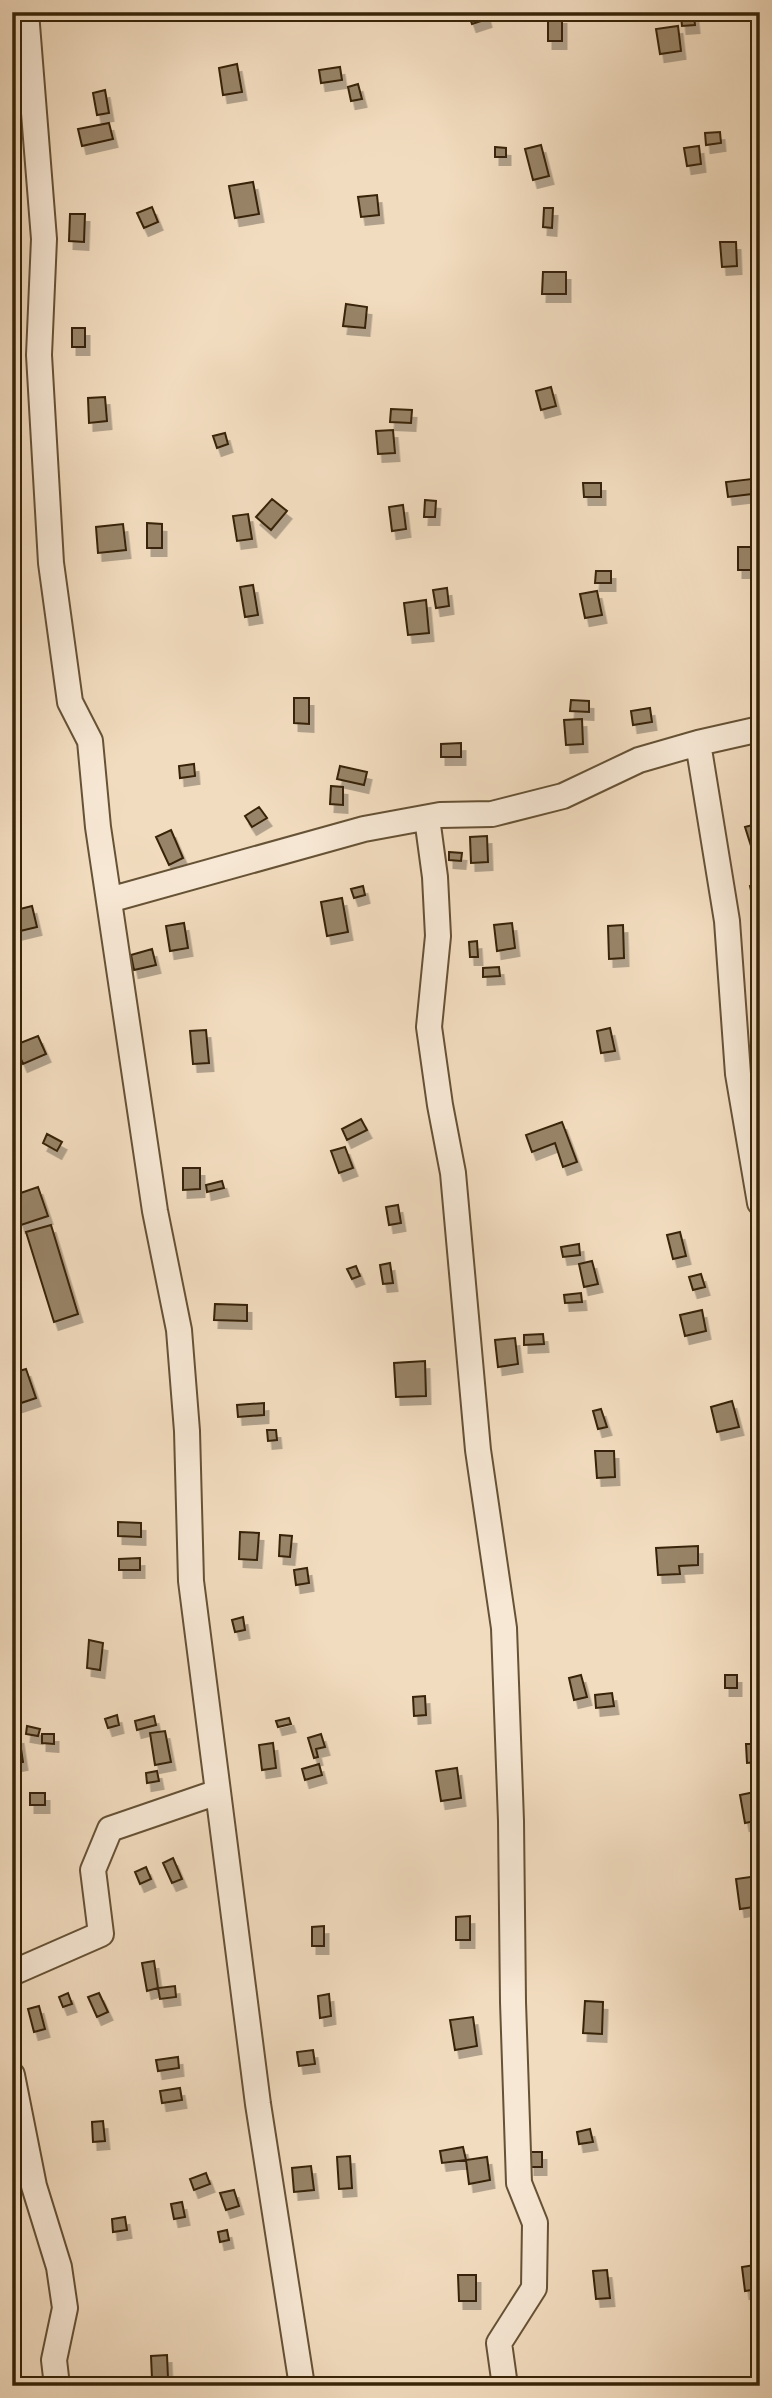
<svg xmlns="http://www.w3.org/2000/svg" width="772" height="2398" font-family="Alegreya,serif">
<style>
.building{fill:#988467;stroke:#372407;stroke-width:2;filter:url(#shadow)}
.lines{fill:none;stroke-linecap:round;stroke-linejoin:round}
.street-casing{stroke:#665235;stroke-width:28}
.street{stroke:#f7e8d5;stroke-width:24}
</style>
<defs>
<filter id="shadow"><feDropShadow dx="4.5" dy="8" stdDeviation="0" flood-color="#0004"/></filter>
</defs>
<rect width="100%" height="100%" fill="#f2dcbf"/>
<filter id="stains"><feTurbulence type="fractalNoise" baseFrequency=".00286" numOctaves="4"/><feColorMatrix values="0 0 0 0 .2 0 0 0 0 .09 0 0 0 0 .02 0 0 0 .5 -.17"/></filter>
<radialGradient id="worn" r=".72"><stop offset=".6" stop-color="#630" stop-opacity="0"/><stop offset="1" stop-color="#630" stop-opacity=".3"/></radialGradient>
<!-- building -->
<path class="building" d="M485 12 487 19 472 24 468 13Z
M694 15 695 25 682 26 681 16Z
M548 16H562V41H548Z
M678 26 681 51 660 54 656 29Z
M237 64 242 92 223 95 219 68Z
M340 67 342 80 321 83 319 70Z
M358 84 362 99 351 101 348 87Z
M105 90 109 113 97 115 93 93Z
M109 123 113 139 82 146 78 129Z
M720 132 721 143 706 145 705 133Z
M541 145 549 176 533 180 525 149Z
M699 146 701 164 687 166 684 148Z
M495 147 506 148V157H495Z
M253 182 259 214 235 218 229 186Z
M377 195 379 215 361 217 358 197Z
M152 207 158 222 144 228 137 213Z
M544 208H553L552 228 543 227Z
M70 214H85L84 242 69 241Z
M720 242H736L737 266 722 267Z
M543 272H566V294H542Z
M346 304 367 307 365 328 343 326Z
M72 328H85V347H72Z
M551 387 556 406 541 410 536 391Z
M105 397 107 421 89 423 88 398Z
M391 409 412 410 411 423 390 422Z
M393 430 395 453 378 454 376 431Z
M225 433 228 444 217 448 213 436Z
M760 478V493L728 497 726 482Z
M583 483H601V497H584Z
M272 499 287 511 271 530 256 517Z
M425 500 436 501 435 517H424Z
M403 505 406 529 392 531 389 507Z
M248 514 252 539 237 541 233 516Z
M147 523 162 524V548H147Z
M123 524 126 550 98 553 96 527Z
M738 547H759V570H738Z
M596 571H611V583H595Z
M253 585 258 615 245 617 240 587Z
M447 588 449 606 436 608 433 590Z
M597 591 602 615 585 618 580 594Z
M426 600 429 633 408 635 404 603Z
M294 698H309V724L294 723Z
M571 700 589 701V712L570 711Z
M650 708 652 722 633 725 631 711Z
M582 719 583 744 566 745 564 720Z
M461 743V757H441V744Z
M194 764 195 776 180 778 179 766Z
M340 766 367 772 364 785 337 779Z
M331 786 343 787V805L330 804Z
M259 807 267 818 252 827 245 816Z
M760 823V843L751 846 745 827Z
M171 830 183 858 169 865 156 837Z
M487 836 488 862 471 863 470 837Z
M449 852 462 853 461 861 449 860Z
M760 884V898L753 900 750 886Z
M363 886 365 895 354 898 351 889Z
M342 898 348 932 327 936 321 902Z
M32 906 37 927 12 933V911Z
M184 923 188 948 170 951 166 926Z
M512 923 515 948 497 951 494 925Z
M623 925 624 958 609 959 608 926Z
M477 941 478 957H470L469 942Z
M152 949 156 965 134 970 131 955Z
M499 967 500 976 483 977V968Z
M610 1028 615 1051 601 1053 597 1031Z
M206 1030 209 1063 193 1064 190 1031Z
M38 1036 46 1054 23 1064 15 1045Z
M361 1119 367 1130 347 1140 342 1129Z
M562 1122 577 1162 563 1167 555 1143 532 1152 526 1135Z
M47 1134 62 1142 57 1151 43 1143Z
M345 1147 353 1168 339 1173 331 1151Z
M183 1168H200V1189L183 1190Z
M222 1181 224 1188 207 1192 206 1185Z
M38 1187 48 1216 21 1225 12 1196Z
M398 1205 401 1223 389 1225 386 1207Z
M51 1225 78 1314 54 1322 26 1232Z
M680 1232 686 1256 673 1259 667 1235Z
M579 1244 580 1255 563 1257 561 1247Z
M592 1261 598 1284 584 1287 579 1264Z
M390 1263 393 1283 383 1284 380 1265Z
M356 1266 360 1276 352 1279 347 1269Z
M701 1274 705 1287 693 1290 689 1277Z
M581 1293 582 1302 565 1303 564 1295Z
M215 1304 247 1305V1321L214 1320Z
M702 1310 706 1331 685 1336 680 1315Z
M543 1334 544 1344 524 1345V1335Z
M515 1338 518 1364 498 1367 495 1340Z
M425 1361 426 1396 396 1397 394 1363Z
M26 1369 36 1398 12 1406V1373Z
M732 1401 739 1427 717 1432 711 1407Z
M264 1403V1415L238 1417 237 1405Z
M601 1409 607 1427 598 1429 593 1411Z
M267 1430H276L277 1440 268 1441Z
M595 1451H614L615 1477 597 1478Z
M118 1522 141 1523V1537L118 1536Z
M240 1532 259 1533 257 1560 239 1559Z
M280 1535 292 1536 290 1557 279 1556Z
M698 1546V1565L679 1566 680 1574 658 1575 656 1548Z
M140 1558V1570H119V1559Z
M307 1568 309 1583 296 1585 294 1570Z
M243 1617 245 1630 235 1632 232 1620Z
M12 1638H16V1661H12Z
M89 1640 103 1643 100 1670 87 1668Z
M581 1675 587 1697 574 1700 569 1678Z
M725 1675H737V1688H725Z
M612 1693 614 1706 596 1708 595 1695Z
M425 1696 426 1715 414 1716 413 1697Z
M117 1715 119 1725 108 1728 105 1719Z
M154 1716 156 1725 137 1730 135 1721Z
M289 1718 291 1724 278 1727 276 1721Z
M27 1726 40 1729 38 1736 26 1734Z
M165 1731 171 1762 155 1765 150 1733Z
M42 1734H54V1744L42 1743Z
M321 1734 325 1747 316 1749 318 1757 314 1758 308 1738Z
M19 1736 23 1762 12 1764V1737Z
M273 1743 276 1768 262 1770 259 1745Z
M746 1744H757L758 1762 747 1763Z
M319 1764 322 1775 305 1780 302 1769Z
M457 1768 461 1798 441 1801 436 1771Z
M157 1771 159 1781 147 1783 146 1773Z
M759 1791 760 1820 745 1823 740 1795Z
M30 1793H45V1805H30Z
M173 1858 182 1879 172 1883 163 1863Z
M146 1867 151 1879 140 1884 135 1872Z
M758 1876 760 1906 740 1909 736 1879Z
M470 1916V1940H456V1917Z
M324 1926V1946H312V1927Z
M154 1961 158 1988 147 1991 142 1963Z
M175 1986 176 1997 160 1999 158 1988Z
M68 1993 72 2004 63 2007 59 1997Z
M99 1993 108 2012 97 2017 88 1997Z
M329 1994 331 2016 320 2018 318 1996Z
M585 2001 603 2002 602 2034 583 2033Z
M39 2006 45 2029 34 2032 28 2009Z
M473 2017 477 2046 455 2050 450 2020Z
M752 2042H760V2054L753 2055Z
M313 2050 315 2064 299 2066 297 2052Z
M178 2057 179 2068 158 2071 156 2060Z
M180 2088 182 2100 162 2103 160 2091Z
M103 2121 105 2141 93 2142 92 2122Z
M590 2129 593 2142 579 2144 577 2132Z
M463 2147 466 2160 442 2163 440 2151Z
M530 2152H542V2167H530Z
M350 2156 352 2188 339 2189 337 2157Z
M487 2157 490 2180 469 2184 466 2160Z
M311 2166 314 2190 294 2192 292 2168Z
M206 2173 210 2184 194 2190 190 2179Z
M234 2190 239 2206 226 2210 220 2193Z
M182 2202 185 2217 174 2219 171 2204Z
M125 2217 127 2230 113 2232 112 2219Z
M227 2230 229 2240 220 2242 218 2232Z
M760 2241V2254L753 2255 751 2242Z
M755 2265 758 2289 745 2291 742 2267Z
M607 2270 610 2298 596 2299 593 2271Z
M458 2275H476V2301H459Z
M167 2355 168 2378 152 2379 151 2356Z
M655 2379V2386H636V2380Z"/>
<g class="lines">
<!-- street casing -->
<g class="street-casing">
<path id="street" d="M26 12 44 239 39 355 51 563 70 702 90 741 98 827 155 1211 179 1330 187 1431 191 1581 258 2104 302 2386
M698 743 727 921 738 1074 760 1203
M427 818 435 877 438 936 429 1027 440 1105 453 1173 478 1450 504 1628 511 1821 513 2002 519 2183 535 2223 534 2288 499 2343 505 2386
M109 900 364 829 440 815 492 814 563 796 639 760 698 743 760 729
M12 1973 101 1934 93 1870 110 1829 218 1792
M12 2075 34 2186 59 2267 65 2308 54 2360 57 2386"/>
</g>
<!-- street -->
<use href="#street" class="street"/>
</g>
<!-- margin -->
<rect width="772" height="2398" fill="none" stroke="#f2dcbf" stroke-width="42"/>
<rect x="14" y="14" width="744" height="2370" fill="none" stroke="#372407" stroke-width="3.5"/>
<rect x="21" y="21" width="730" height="2356" fill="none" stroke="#372407" stroke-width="2"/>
<rect width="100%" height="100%" filter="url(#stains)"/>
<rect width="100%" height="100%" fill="url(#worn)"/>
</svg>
